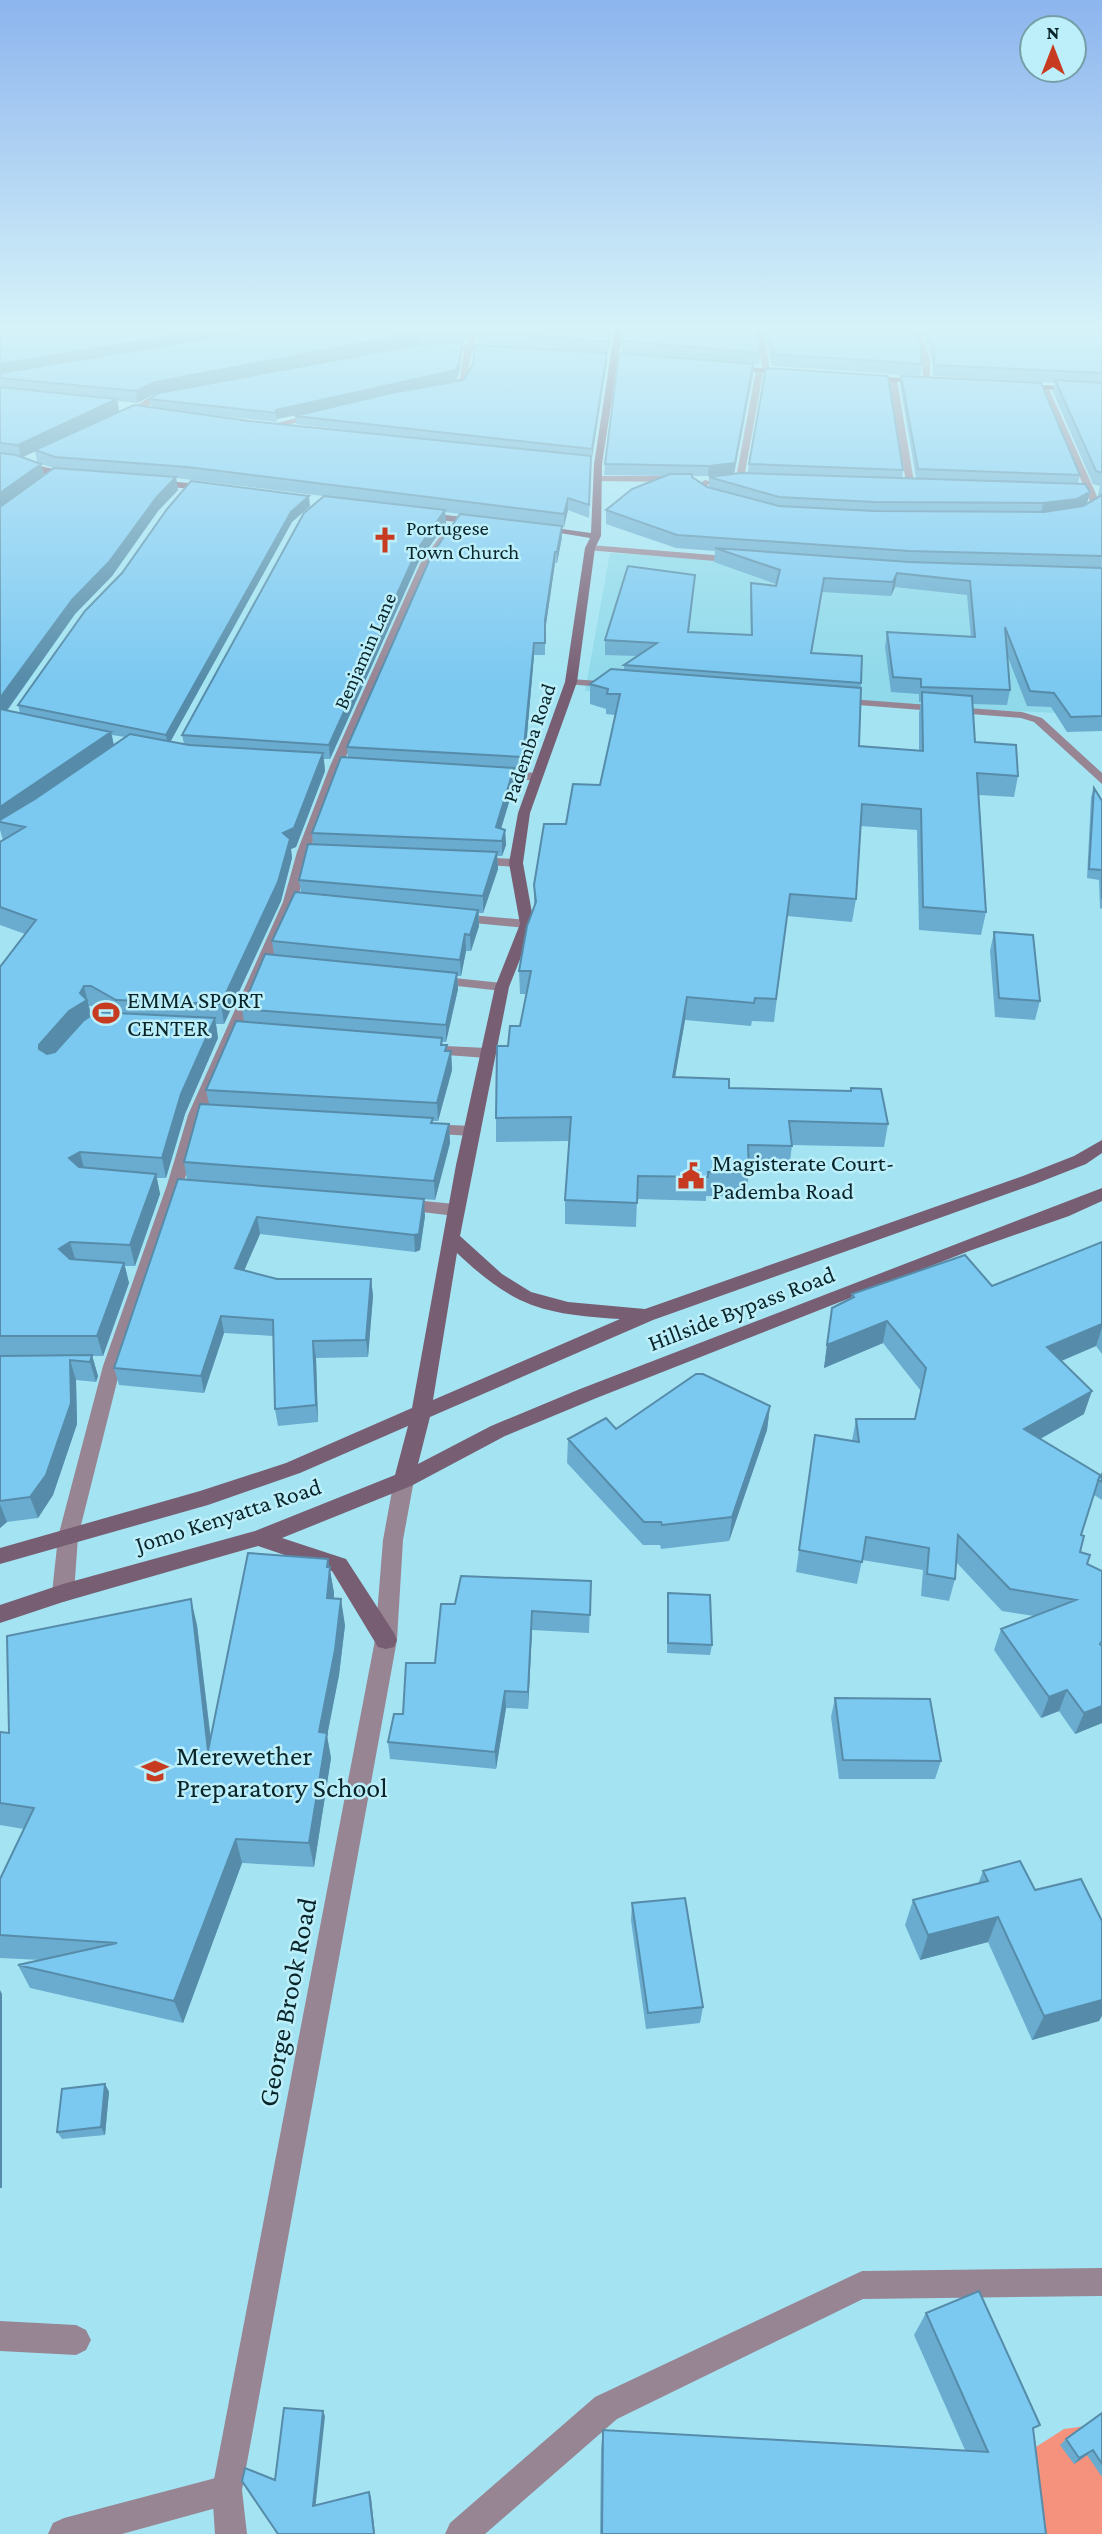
<svg xmlns="http://www.w3.org/2000/svg" width="1102" height="2534" font-family="'Crimson Pro',serif">
<style>
.built{fill:#8fd9ea}
.green{fill:#f4927d}
.lines{fill:none;stroke-linecap:round;stroke-linejoin:round}
.lane{fill:#988594;fill-rule:evenodd}
.street{fill:#988594;fill-rule:evenodd}
.secondary{fill:#785e73;fill-rule:evenodd}
.wall{fill:#6aaccf;fill-rule:evenodd}
.shaded-wall{fill:#568ca9}
.building{fill:#7bc8f1;stroke:#568ca9;stroke-width:2}
.labels{text-anchor:middle;dominant-baseline:central;stroke-width:5;stroke-linejoin:round;paint-order:stroke}
.far-poi-label{font-size:21px;fill:#0a252a;stroke:#bceffa;text-anchor:start}
.far-street-label{font-size:21px;fill:#0a252a;stroke:#bceffa}
.poi-label{font-size:24px;fill:#0a252a;stroke:#bceffa;text-anchor:start}
.street-label{font-size:24px;fill:#0a252a;stroke:#bceffa}
.near-poi-label{font-size:28px;fill:#0a252a;stroke:#bceffa;text-anchor:start}
.near-street-label{font-size:28px;fill:#0a252a;stroke:#bceffa}
</style>
<rect width="100%" height="100%" fill="#a4e4f2"/>
<!-- built -->
<path class="built" d="M610 553 921 571 1102 585 1078 714 585 691Z"/>
<!-- green -->
<path class="green" d="M1102 2424V2534H900L1064 2429Z"/>
<g class="lines">
<!-- lane -->
<path class="lane" d="M590 545 738 557 743 560 738 563 587 550 585 548Z
M571 679 613 682 619 685 613 688 567 684V680Z
M837 698 1022 712 1042 718 1102 773V784L1034 722 1021 718 833 703 831 701Z
M0 2321 76 2325 86 2330 91 2340 86 2350 76 2355 0 2351Z
M227 2475 238 2479 242 2490 238 2501 227 2505 122 2534H48L53 2523 64 2518Z"/>
<!-- street -->
<path class="street" d="M475 327H483L473 346 500 350 496 352 472 351 466 380 456 387 440 391V387L460 378 464 351 437 347 441 345 466 346Z
M755 327H763L770 371 763 373 744 478 740 481 736 478 756 370 762 368Z
M910 327H918L930 359V383L923 381 922 359Z
M893 378 897 380 914 482 910 485 906 482 889 380Z
M1041 385 1048 387 1101 505 1084 516 1076 514 1091 504Z
M172 394 175 398 153 403 124 419 117 417 147 399Z
M316 413 319 417 266 430 262 427Z
M598 476H679L683 479 679 482 595 481V477Z
M705 480 712 482 704 488 716 495V499H710L693 488Z
M441 535 449 537 430 564 342 766 309 852 297 902 204 1115 183 1185 121 1366 78 1537 74 1593 70 1599 63 1602 56 1599 52 1593 58 1537 103 1366 167 1185 188 1115 283 902 297 852 330 766 420 564Z
M493 769 536 773 542 777 536 781 489 776 487 773Z
M475 857 516 859 523 863 516 867 470 864 468 861Z
M458 914 527 920 534 924 527 928 453 921V915Z
M435 976 502 983 509 987 502 991 430 983 428 980Z
M424 1045 487 1048 495 1053 487 1058 419 1053 416 1050Z
M427 1124 473 1126 481 1131 473 1136 421 1133 419 1129Z
M403 1199 455 1204 463 1210 455 1216 397 1209 395 1205Z
M404 1472 411 1474 414 1480 403 1540 397 1640 242 2490 247 2534H215L212 2490 375 1640 383 1540 394 1480 397 1474Z
M1102 2268V2296L863 2299 617 2419 485 2534H445L450 2523 595 2397 862 2271Z"/>
<!-- secondary -->
<path class="secondary" d="M615 327H623L602 464 601 536 595 548 577 682 530 813 523 863 534 924 509 987 460 1236 502 1274 531 1292 568 1302 645 1309 1023 1176 1074 1156 1102 1140V1153L1086 1164 1035 1184 653 1320 430 1417 418 1464 491 1426 580 1389 1102 1188V1201L1069 1216 969 1251 594 1399 505 1436 411 1486 282 1538 346 1559 394 1633 397 1640 394 1647 386 1649 378 1647 332 1571 258 1546 63 1602 0 1623V1605L63 1584 255 1531 395 1475 408 1426 300 1473 208 1505 0 1564V1548L200 1491 286 1463 412 1408 456 1165 495 987 520 924 509 863 518 813 565 682 585 548 590 538 536 529 541 526 591 533 594 464ZM457 1253C514 1307 542 1314 620 1319L433 1400Z
M726 365 789 371 793 373 789 375 729 369Z
M865 376 925 379 929 381 925 383 862 380Z
M1019 384 1102 388V392L1016 388Z
M0 457 71 473 75 476 71 479 62 478 0 463Z
M155 480 211 485 216 488 211 491 152 485 151 483Z
M422 512 478 519 483 522 478 525 419 517 417 515Z"/>
</g>
<!-- wall -->
<path class="wall" d="M0 327H474L465 342 422 343 462 352 460 370 456 380 418 388 464 380 577 351 478 343V331L480 327H612L608 354 607 353V361L592 458H591L589 518 568 510 564 527H562V537L557 563H555L545 631V655H534L524 770 514 769 515 782 501 829 505 830 506 845 502 856H497L498 869 483 913H479V926L471 951H466L461 976H457L458 989 446 1042H442L443 1045H447V1051H451L452 1070 438 1121H433V1123L449 1124 450 1143 435 1200 357 1194 425 1216 420 1250 415 1252 260 1234 244 1270 277 1279H371L373 1296 368 1357 316 1358 318 1422 278 1426 275 1409 273 1336 224 1333 204 1393 119 1385 114 1368 187 1180 184 1162 209 1104 206 1090 244 1022 242 1009 274 955 272 941 301 893 299 880 313 844 312 833 348 758 347 747 460 514 445 512 446 523 418 563 330 759H324L325 771 296 847 291 849 292 858 281 901 224 1024H216L218 1038 185 1114 166 1178H157L160 1194 135 1266H125L129 1283 103 1356H92L98 1376 96 1382 76 1380 77 1424 53 1495 38 1518 7 1522 0 1528V967L25 934 0 925V842L3 840 0 830ZM157 393H158L149 399 151 407 119 412 118 401 137 403ZM182 412 277 422V419L307 413 295 416 296 424 397 436 249 421ZM35 451 37 462 23 457ZM41 464 54 468 44 475ZM176 478 323 496 182 735 184 744 170 742 292 522 310 506 18 705 20 713 7 711 75 614 112 576 158 511 178 490ZM112 735 125 737 114 745ZM89 1006H95L107 1012 91 1015Z
M764 327H913L922 364 920 376 772 366Z
M919 327H1102V731L1067 732 1051 707 1027 706 1007 655 1010 690 1007 705 973 704 975 742 1018 776 1014 797 979 795 986 912 981 935 919 930 917 830 860 826 856 899 852 922 787 916 774 1022 752 1021 751 1026 685 1020 675 1077 729 1088 850 1091 851 1088 888 1124 884 1147 792 1145 789 1170 749 1169 747 1197 706 1196V1201L637 1199 636 1227 565 1224V1200L570 1141 496 1142V1118L508 1046 520 1026 526 994H520L519 971 534 908V885L566 824 600 785 615 715 606 714V709L590 704V684L624 670V665L637 656 605 655V640L695 575 689 632 751 635 750 597 751 583 776 586V584L714 562 715 551 676 548 606 524V510L665 476 604 475 605 464 745 364 621 353V341L760 353 759 365 753 364V374L734 474 708 476H692L709 488V477L748 472 749 464 903 470 902 478H916L900 384 901 376 1080 475 1078 483 1090 492 1087 503 1081 507 1099 497 1098 495 1100 486 1093 484 1053 392 1055 383 933 376 932 358ZM895 587 967 595 971 637 887 632 885 647 891 692 919 694V702H921L919 713V750L859 746 861 683 811 653 822 592 891 596Z
M1094 788 1102 801V909L1100 908 1099 880 1087 878 1091 797Z
M994 932 1040 1001 1035 1020 995 1017 990 951Z
M1102 1242V1354L1096 1346 1061 1361 1084 1414 1040 1439 1099 1477 1102 1474V1500L1094 1495 1081 1535 1080 1552 1087 1564 1102 1571V1723L1075 1734 1059 1711 1041 1718 994 1650 1001 1629 1034 1616 1002 1611 956 1562 955 1579 949 1601 921 1596 923 1570 862 1560 857 1584 796 1572 815 1435 852 1441 856 1419H915L921 1391 883 1343 824 1368 832 1308 851 1298 852 1294 992 1286Z
M770 1406 767 1430 729 1541 661 1549 660 1545H643L567 1463 568 1439 616 1429Z
M328 1559 334 1593V1599L345 1625 339 1675 327 1736 331 1758 314 1867 242 1863 183 2023 30 1988 18 1965 41 1960 0 1958V1879L24 1829 0 1825V1732L9 1733 197 1625 211 1739Z
M591 1581 589 1633 532 1630 528 1709 506 1708 496 1769 390 1759 388 1742 403 1714 435 1663 455 1604Z
M668 1593 712 1645 710 1655 667 1653Z
M835 1698 941 1761 935 1779H839L831 1717Z
M983 1871 1099 2021 1032 2040 988 1942 920 1960 905 1925 913 1900 978 1884Z
M632 1903 703 2007 700 2023 646 2029 631 1920Z
M105 2084 109 2092 105 2135 62 2139 57 2132Z
M926 2313 1033 2433 1046 2534H600L601 2449 603 2430 965 2450 914 2335Z
M1102 2413V2477L1087 2455 1074 2464 1060 2445 1066 2439Z"/>
<!-- shaded-wall -->
<path class="shaded-wall" d="M228 327H297L0 376V364Z
M467 327H474L465 342V331Z
M611 327H612L608 354 609 342Z
M421 332 422 343 157 393 137 403 136 391 155 382Z
M462 343 460 370 456 380 277 419V422L276 410Z
M607 353V361L592 458V449Z
M753 364V374L734 474 708 476 709 466Z
M117 399 119 412 21 458 18 445Z
M41 464 44 476 0 509V493Z
M176 477 178 490 158 511 112 576 75 614 5 713 0 714V698L72 600 156 498Z
M1090 492 1087 503 1074 510 1041 514 1043 503Z
M309 496 310 506 292 522 168 746 166 735 291 512Z
M568 498V510L564 527V514Z
M445 510 446 523 418 563 330 759 329 745 417 550Z
M562 526V537L557 563V552Z
M555 552V563L545 631V620Z
M897 573 895 587 891 596 893 582Z
M824 578 822 592 809 668 811 653Z
M534 643V655L524 770 523 757Z
M111 732 114 747 0 822V807Z
M323 753 325 771 296 847 291 849 292 858 281 901 224 1024 221 1004 283 833Z
M514 768 515 782 497 842 496 827Z
M505 830 506 845 502 856V841Z
M497 852 498 869 483 913V896Z
M478 910 479 926 471 951 470 935Z
M465 934 466 951 461 976 460 960Z
M457 973 458 989 446 1042V1025Z
M84 986 92 1020 44 1065 39 1045 80 993Z
M687 997 685 1020 671 1100 673 1077Z
M215 1018 218 1038 185 1114 166 1178 162 1158 181 1094Z
M451 1051 452 1070 438 1121 437 1103Z
M449 1124 450 1143 435 1200 434 1181Z
M80 1152 85 1172 69 1158Z
M156 1174 160 1194 135 1266 130 1245Z
M424 1199 425 1216 420 1250 415 1252 414 1235Z
M257 1217 260 1234 238 1285 235 1268Z
M70 1242 76 1262 65 1270 59 1249Z
M124 1263 129 1283 103 1356 97 1336Z
M371 1279 373 1296 368 1357 366 1340Z
M221 1316 224 1333 204 1393 201 1376Z
M887 1321 883 1343 824 1368 827 1345Z
M1102 1324V1328L1096 1346 1040 1370 1047 1347Z
M313 1341 316 1358 318 1422 316 1405Z
M92 1355 98 1376 96 1382 90 1362Z
M70 1360 76 1380 77 1424 53 1495 38 1518 30 1497Z
M1092 1391 1084 1414 1017 1452 1024 1429Z
M770 1406 767 1430 729 1541 732 1517Z
M0 1504 7 1522 0 1528Z
M328 1559 334 1593 331 1624 327 1598Z
M191 1599 197 1625 215 1776 208 1751Z
M341 1599 345 1625 339 1675 327 1736 331 1758 314 1867 309 1843 319 1732Z
M532 1611V1630L528 1709V1692Z
M1067 1690 1059 1711 1041 1718 1049 1697Z
M505 1691 506 1708 496 1769 495 1752Z
M1102 1706V1723L1075 1734 1084 1713Z
M236 1839 242 1863 183 2023 174 2001Z
M998 1917 988 1942 920 1960 928 1935Z
M0 1990 2 1994V2188H0Z
M1102 2000V2016L1099 2021 1032 2040 1044 2016Z
M105 2084 109 2092 105 2135 101 2127Z
M323 2411 325 2416 315 2511 313 2506Z
M1093 2450 1087 2455 1074 2464 1079 2458Z
M369 2492 371 2497 375 2534H374Z"/>
<!-- building -->
<path class="building" d="M0 327H228L0 364Z
M277 327H467L465 331 421 332 155 382 136 391 0 378V373Z
M480 327H611L609 342 478 331Z
M624 327H755L760 353 621 341Z
M767 327H913L921 348 922 364 773 354Z
M925 327H1102V373L934 365V347Z
M462 343 460 361 456 370 276 410V413L149 399 159 393 422 344Z
M475 345 607 353 592 449 295 416 391 393 464 380 473 364Z
M619 353 753 364 735 463 709 466 605 464Z
M766 368 888 376 903 470 749 464Z
M901 376 1041 383 1080 475 918 469Z
M1055 380 1102 383V473L1096 471Z
M0 387 117 399 18 445 0 443Z
M134 405 249 421 591 456 589 505 568 498 564 514 187 467 55 457 35 450Z
M0 453 16 455 41 464 0 493Z
M54 468 176 477 156 498 109 562 72 600 0 698V507Z
M741 473 1085 484 1090 492 1077 499 1043 503 874 502 779 497 709 477Z
M670 474H692V477L707 487 779 506 874 511 1044 512 1083 506 1102 495V556L909 551 677 535 606 510 632 489Z
M191 481 309 496 291 512 166 735 18 705 85 611 122 573 167 509Z
M324 496 445 510 417 550 329 745 182 735 304 513Z
M460 514 562 526 557 552H555L545 620V643H534L523 757 347 747 432 554Z
M715 548 909 562 1102 568V716L1071 717 1054 693 1030 691 1005 627 1010 690 921 687V679L893 677 887 632 975 637 970 581 897 573 893 582 824 578 811 653 862 656 861 683 624 665 657 643 605 640 628 566 695 575 688 632 752 635 751 583 776 586 780 570Z
M611 669 861 688 859 746 923 751 922 692 972 696 975 742 1016 745 1018 776 977 773 986 912 923 907 921 809 862 804 856 899 790 894 776 999 755 998 754 1003 687 997 673 1077 729 1079V1088L851 1091V1088L881 1089 888 1124 789 1121 792 1146 748 1145 749 1173 708 1172V1177L638 1176 637 1203 565 1200 571 1117 496 1118 497 1046H508L510 1026H520L531 971H519L527 926 536 902 534 885 544 824H566L573 784 600 785 620 694H607L608 689 590 684Z
M0 709 111 732 0 807Z
M130 734 189 745 323 753 294 828 283 833 290 839 278 882 221 1004 116 1000 91 986H84L80 993 87 1000 69 1011 39 1045V1049L47 1054 55 1052 83 1021 96 1012 215 1018 181 1094 162 1158 80 1152 69 1158 79 1167 156 1174 130 1245 70 1242 59 1249 70 1259 124 1263 97 1336H0V967L36 920 0 907V842L25 827 0 822V820L35 799Z
M341 757 514 768 496 827 505 830 502 841 312 833Z
M1094 788 1102 801V899V870L1089 869Z
M308 844 497 852 483 896 299 880Z
M295 892 478 910 470 935 465 934 460 960 272 941Z
M994 932 1033 935 1040 1001 999 998Z
M265 954 457 973 446 1025 242 1009Z
M236 1021 442 1038 441 1045H447L445 1051H451L437 1103 206 1090Z
M200 1104 433 1118 431 1123 449 1124 434 1181 184 1162Z
M178 1179 424 1199 419 1234 414 1235 257 1217 235 1268 277 1279H371L366 1340 313 1341 316 1405 275 1409 273 1320 221 1316 201 1376 114 1368Z
M1102 1242V1324L1047 1347 1092 1391 1024 1429 1100 1475 1081 1535 1084 1536 1080 1552 1090 1555 1087 1564 1102 1571V1641L1100 1644 1102 1646V1706L1084 1713 1067 1690 1049 1697 1001 1629 1076 1600 1010 1589 958 1535 955 1579 927 1574 929 1548 866 1537 862 1562 799 1550 815 1435 859 1442 856 1419H915L926 1368 887 1321 827 1345 832 1308 854 1297 852 1294 965 1255 992 1286Z
M92 1355 90 1362 70 1360 71 1403 46 1475 30 1497 0 1501V1356Z
M696 1374H703L770 1406 732 1517 662 1525 661 1522H644L568 1439 606 1418 616 1429Z
M1102 1474V1482L1098 1480Z
M248 1553 328 1559 327 1567H330L327 1598 341 1599 335 1650 319 1732 327 1733 309 1843 236 1839 174 2001 18 1965 117 1943 0 1935V1879L34 1808 0 1803V1732L9 1733 7 1636 191 1599 208 1751Z
M461 1576 591 1581 590 1615 532 1611 528 1692 505 1691 495 1752 388 1742 394 1714H403L406 1663H435L441 1604H455Z
M668 1593 710 1595 712 1645 668 1643Z
M835 1698 930 1699 941 1761 843 1760Z
M1020 1861 1035 1890 1081 1879 1102 1921V2000L1044 2016 998 1917 928 1935 913 1900 988 1881 983 1871Z
M685 1898 703 2007 648 2013 632 1903Z
M105 2084 101 2127 57 2132 62 2089Z
M979 2291 1040 2425 1033 2428 1046 2534H602L603 2430 988 2452 926 2313Z
M284 2408 323 2411 313 2506 369 2492 374 2534H278L242 2481 245 2468 275 2480Z
M1102 2413V2464L1093 2450 1079 2458 1066 2439Z"/>
<!-- sky -->
<linearGradient id="sky" x2="0" y2="1"><stop stop-color="#8db5ee"/><stop offset="0.48" stop-color="#d6f3f9"/><stop offset="1" stop-color="#d6f3f9" stop-opacity="0"/></linearGradient>
<rect width="1102" height="682" fill="url(#sky)"/>
<!-- icons -->
<defs>
<g id="church-bare" transform="scale(2.1)"><path d="M-1.2-6h2.4v3.5h3.3v2.4h-3.3V6h-2.4V-.1h-3.3v-2.4h3.3Z" fill="#c73c21" stroke="#bceffa" stroke-width="2.5" paint-order="stroke"/></g>
<g id="stadium-bare" transform="scale(2.1)"><path d="M0-5a6.5 5 0 1 0 0 10a6.5 5 0 1 0 0-10ZM-3.5-1.8h7v3.6h-7Z" fill="#c73c21" stroke="#bceffa" stroke-width="2.5" paint-order="stroke"/></g>
<g id="civic-bare" transform="scale(2.1)"><path d="M-.6-6.5H3V-4.5H.6V-3L4-1V1h2V6H-6V1h2V-1L-.6-3ZM-1.2 2.5V6h2.4V2.5Z" fill="#c73c21" stroke="#bceffa" stroke-width="2.5" paint-order="stroke"/></g>
<g id="school-bare" transform="scale(2.1)"><path d="M0-5L7-2L0 1L-7-2ZM-4 1L0 2.5L4 1V4Q0 6-4 4Z" fill="#c73c21" stroke="#bceffa" stroke-width="2.5" paint-order="stroke"/></g>
</defs>
<g fill-rule="evenodd">
<use href="#church-bare" x="385" y="540"/>
<use href="#stadium-bare" x="106" y="1013"/>
<use href="#civic-bare" x="691" y="1176"/>
<use href="#school-bare" x="155" y="1771"/>
</g>
<g class="labels">
<!-- far-poi labels -->
<g class="far-poi-label">
<text x="406" y="528">Portugese<tspan x="406" dy="24">Town Church</tspan></text>
</g>
<!-- far-street labels -->
<g class="far-street-label">
<text transform="translate(365 651) rotate(-66)">Benjamin Lane</text>
<text transform="translate(529 743) rotate(-71)">Pademba Road</text>
</g>
<!-- poi labels -->
<g class="poi-label">
<text x="127" y="999">EMMA SPORT<tspan x="127" dy="28">CENTER</tspan></text>
<text x="712" y="1162">Magisterate Court-<tspan x="712" dy="28">Pademba Road</tspan></text>
</g>
<!-- street labels -->
<g class="street-label">
<text transform="translate(741 1308) rotate(-21)">Hillside Bypass Road</text>
<text transform="translate(228 1515) rotate(-18)">Jomo Kenyatta Road</text>
</g>
<!-- near-poi labels -->
<g class="near-poi-label">
<text x="176" y="1755">Merewether<tspan x="176" dy="32">Preparatory School</tspan></text>
</g>
<!-- near-street labels -->
<g class="near-street-label">
<text transform="translate(287 2002) rotate(-79)">George Brook Road</text>
</g>
</g>
<!-- north arrow -->
<g transform="translate(1053 49)"><circle r="33" fill="#bceffa" stroke="#759ea7" stroke-width="2"/>
<path d="M0-5L12 26L0 18L-12 26Z" fill="#c73c21"/>
<text y="-10" font-size="19" font-weight="bold" text-anchor="middle" fill="#0a252a">N</text>
</g>
</svg>
